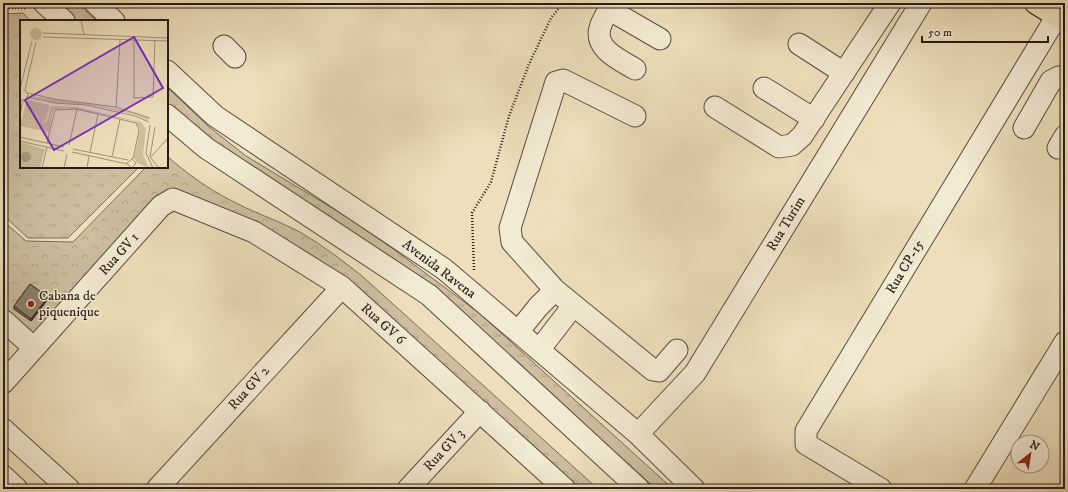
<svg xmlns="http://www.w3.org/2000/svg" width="1068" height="492" font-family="'IM FELL DW Pica',serif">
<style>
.grass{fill:url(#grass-tufts);stroke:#7a6c5a}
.forest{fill:url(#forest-crowns);stroke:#7a6c5a}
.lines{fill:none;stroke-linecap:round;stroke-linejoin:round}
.minor-casing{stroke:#594c3f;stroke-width:23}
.major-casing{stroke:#281b16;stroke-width:24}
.path{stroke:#281b16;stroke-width:2.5;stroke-dasharray:1 2;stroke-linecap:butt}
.minor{stroke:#f3ead3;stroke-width:21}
.major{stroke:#eddfbb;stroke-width:22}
.wall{fill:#7a6f5d;stroke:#281b16}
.shaded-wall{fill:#635a4c;stroke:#281b16}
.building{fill:#8e816c;stroke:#281b16}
.poi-dot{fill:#8f2418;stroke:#f3ead3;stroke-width:1.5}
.labels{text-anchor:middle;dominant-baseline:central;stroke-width:3;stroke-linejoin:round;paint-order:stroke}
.street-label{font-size:14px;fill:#281b16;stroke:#f3ead3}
.poi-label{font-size:14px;fill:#281b16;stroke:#f3ead3;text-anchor:start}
.inset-road{fill:none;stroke:#9e9179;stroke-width:1}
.view{fill:#7b2cbf;fill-opacity:0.15;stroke:#7b2cbf;stroke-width:2}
.inset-edge{fill:none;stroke:#281b16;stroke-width:2}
</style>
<defs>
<pattern id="grass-tufts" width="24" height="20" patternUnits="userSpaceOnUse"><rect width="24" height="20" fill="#ccbe9f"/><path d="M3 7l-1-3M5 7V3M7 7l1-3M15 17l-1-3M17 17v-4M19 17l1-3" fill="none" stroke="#afa388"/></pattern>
<pattern id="forest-crowns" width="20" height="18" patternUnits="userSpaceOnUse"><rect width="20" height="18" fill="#ccbe9f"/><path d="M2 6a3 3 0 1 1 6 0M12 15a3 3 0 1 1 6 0" fill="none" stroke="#afa388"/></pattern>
</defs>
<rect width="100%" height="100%" fill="#eddfbb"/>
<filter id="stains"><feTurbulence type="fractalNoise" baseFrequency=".005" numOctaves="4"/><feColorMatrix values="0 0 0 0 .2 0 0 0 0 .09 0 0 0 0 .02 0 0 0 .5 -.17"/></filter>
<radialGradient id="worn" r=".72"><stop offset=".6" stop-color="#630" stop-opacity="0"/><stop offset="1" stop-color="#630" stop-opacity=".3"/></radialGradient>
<!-- grass -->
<path class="grass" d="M55 3H77L97 21H75Z
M23 13 31 21H21V167H139L68 238H28L3 215V14Z
M167 87 208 126 246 156 347 217 392 248 479 313 673 489H656L472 322 264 180 185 120 167 103Z"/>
<!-- forest -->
<path class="forest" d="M167 156C186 173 207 188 230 200 252 212 277 220 300 232 322 245 342 260 362 276L598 489H574L346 281 182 195 34 336 3 307V221L26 241 73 242 146 167H167Z"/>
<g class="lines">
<!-- minor casing -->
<g class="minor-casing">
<path id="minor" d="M44 3 64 21
M95 3 114 21
M613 3C609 11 602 19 600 28 594 49 620 60 635 69
M610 10 660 39
M799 44 844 73
M224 46 235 57
M167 71 215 116 444 269 638 434 694 489
M764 88 814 119
M715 107 779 147 792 145 802 136 890 3
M167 115 206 148 429 295 639 489
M635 116 563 80 556 82 510 228 512 242 555 290 653 370 659 371 677 350
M1024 128 1051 81 1059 77 1065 79
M1058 148 1065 136
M3 320 34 348
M518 332 538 307 555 290
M539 350 573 306
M3 383 161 206 173 199 254 232 342 287 565 489
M3 429 69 489
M638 434 695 373 921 3
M3 476 17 489
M157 489 342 287
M408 489 480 411
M881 489 806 444V431L1057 16
M975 489 1065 342"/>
</g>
<!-- major casing -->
<g class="major-casing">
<path id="major" d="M1036 3 1065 21"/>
</g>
<!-- path -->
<path class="path" d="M3 8H26
M474 270 472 213 491 182 509 116 529 64 551 18 563 3"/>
<!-- minor -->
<use href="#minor" class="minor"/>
<!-- major -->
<use href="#major" class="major"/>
</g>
<!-- wall -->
<path class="wall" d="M48 299 31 321 14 309V306Z"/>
<!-- shaded-wall -->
<path class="shaded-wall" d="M48 297V299L31 321V319Z"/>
<!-- building -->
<path class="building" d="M30 284 48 297 31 319 14 306Z"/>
<!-- markers -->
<circle class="poi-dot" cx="31" cy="304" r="4"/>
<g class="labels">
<!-- street labels -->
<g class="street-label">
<text transform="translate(786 224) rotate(-59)">Rua Turim</text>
<text transform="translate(119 254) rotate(-48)">Rua GV 1</text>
<text transform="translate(905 267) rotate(-59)">Rua CP-15</text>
<text transform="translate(439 269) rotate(37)">Avenida Ravena</text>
<text transform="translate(383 324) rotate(42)">Rua GV 6</text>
<text transform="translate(249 388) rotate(-48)">Rua GV 2</text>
<text transform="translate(444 450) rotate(-47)">Rua GV 3</text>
</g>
<!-- poi labels -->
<g class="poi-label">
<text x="39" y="296">Cabana de<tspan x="39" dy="16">piquenique</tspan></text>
</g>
</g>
<!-- overview -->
<g transform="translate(20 20)">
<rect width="148" height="148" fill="#eddfbb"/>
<path d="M9 76 73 84 111 92 129 98 128 100 113 94 72 85 36 83ZM8 80 30 85 26 100 22 103 2 99 6 82Z" fill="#ccbe9f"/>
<path d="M10 14a6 6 0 1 1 12 0a6 6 0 1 1-12 0ZM31 86 56 87 121 102 126 109 123 135 129 148 117 143 114 138 120 109 114 101 45 88 33 91 29 112 0 106 1 99 22 103 27 101ZM0 122 25 129 20 148 0 147Z" fill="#ccbe9f"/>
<path d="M1 137a5 5 0 1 1 10 0a5 5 0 1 1-10 0Z" fill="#aa9c83"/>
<path class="inset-road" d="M61 0 64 15M23 13 148 18M23 17 148 21M114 20V78L133 77 135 20M0 69 12 21M5 70 16 22M8 73 34 79 96 87 130 98M7 77 35 83 66 85 115 96 129 102M0 80H5L8 76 7 72 3 69M96 87 100 20M0 95 3 80M130 105 126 133 133 148M135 107 130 137 139 148M0 117 44 127M0 121 44 131M27 123 35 90 57 89 116 103 119 110 113 139M49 125 57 89M53 129 108 140M52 132 107 144M70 132 78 94M92 137 100 99M131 137 148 118M22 148 27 127M44 148 47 134M67 148 69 136M111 148 107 143 112 139 116 143 112 148"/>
<path class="view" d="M114 17 143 68 34 130 5 80Z"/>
<rect width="148" height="148" class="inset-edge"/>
</g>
<!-- margin -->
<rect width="1068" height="492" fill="none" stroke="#eddfbb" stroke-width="16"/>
<rect x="4" y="4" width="1060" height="484" fill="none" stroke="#281b16" stroke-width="2"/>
<rect x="8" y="8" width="1052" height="476" fill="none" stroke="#281b16"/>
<!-- north arrow -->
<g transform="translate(1030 454) rotate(30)"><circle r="19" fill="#f3ead3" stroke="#a29787"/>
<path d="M0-3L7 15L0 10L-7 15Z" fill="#8f2418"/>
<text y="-6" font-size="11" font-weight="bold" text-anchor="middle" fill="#281b16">N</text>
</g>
<!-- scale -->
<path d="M922 36v6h126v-6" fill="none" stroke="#281b16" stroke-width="2"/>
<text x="928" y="36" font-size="12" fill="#281b16" stroke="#f3ead3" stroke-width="3" paint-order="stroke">50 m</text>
<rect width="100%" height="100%" filter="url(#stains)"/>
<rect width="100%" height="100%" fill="url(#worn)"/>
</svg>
